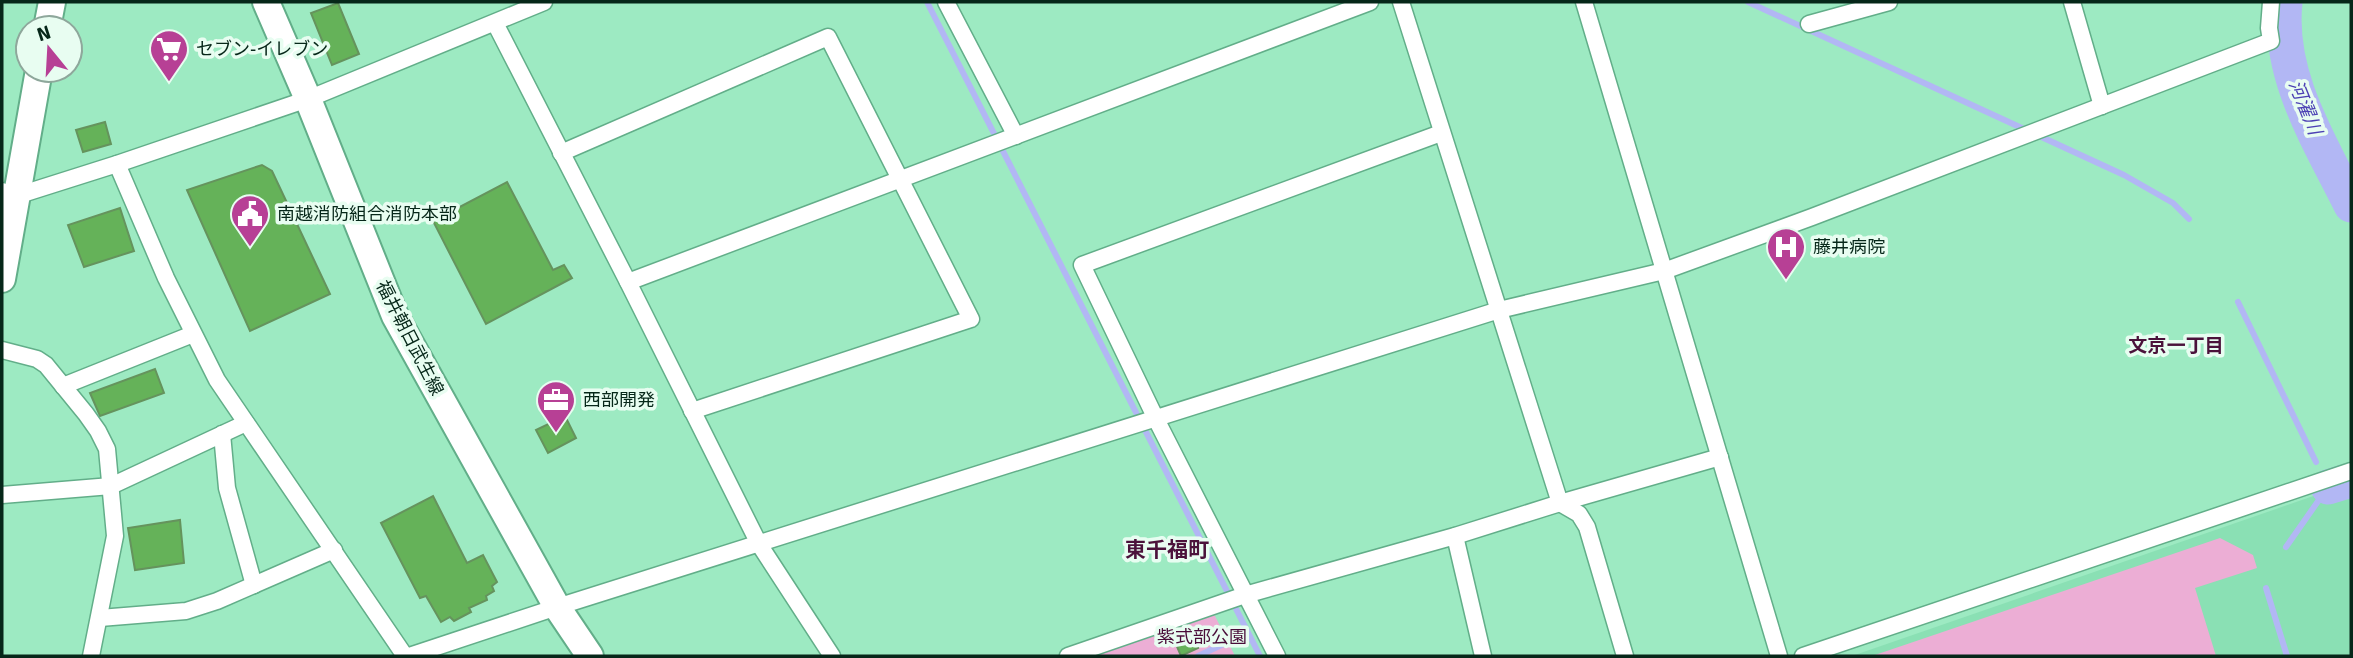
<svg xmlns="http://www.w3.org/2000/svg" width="2353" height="658" font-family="Signika,'Noto Sans JP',sans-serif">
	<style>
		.built { fill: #8ae0b4 }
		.green { fill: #ecaed5 }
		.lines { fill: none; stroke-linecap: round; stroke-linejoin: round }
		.stream { stroke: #b2b7f4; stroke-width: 6 }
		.river { stroke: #b2b7f4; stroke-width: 35 }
		.building { fill: #65b259; stroke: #65935d; stroke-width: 2 }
		.street-casing { stroke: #62ae89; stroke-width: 19 }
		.primary-casing { stroke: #62ae89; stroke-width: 30 }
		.street { stroke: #fff; stroke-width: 16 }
		.primary { stroke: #fff; stroke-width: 26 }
		.labels { text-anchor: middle; stroke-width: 7; stroke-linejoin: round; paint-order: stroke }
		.poi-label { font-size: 18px; fill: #062719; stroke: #e8fdf1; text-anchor: start }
		.street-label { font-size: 18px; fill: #062719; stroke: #e8fdf1 }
		.park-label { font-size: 18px; fill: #490c39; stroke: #e8fdf1 }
		.water-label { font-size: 19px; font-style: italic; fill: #4c41b4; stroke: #e8fdf1 }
		.neighbourhood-label { font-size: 19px; font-weight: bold; fill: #4b123b; stroke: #e8fdf1 }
		.quarter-label { font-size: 21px; font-weight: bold; fill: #4b123b; stroke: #e8fdf1 }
	</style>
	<rect width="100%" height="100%" fill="#9deac2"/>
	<polygon class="built" points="2351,483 2351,656 1852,656"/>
	<g class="green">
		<polygon points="2220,538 2253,555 2257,568 2195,588 2216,656 1872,656"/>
		<polygon points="1214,614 1235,656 1093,656"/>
	</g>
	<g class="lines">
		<g class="stream">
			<polyline points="927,2 1260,656"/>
			<polyline points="1748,2 2124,175 2173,203 2189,219"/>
			<polyline points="2238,302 2316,462"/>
			<polyline points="2286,547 2328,487"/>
			<polyline points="2266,588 2287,656"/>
			<polyline points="1198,656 1228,642"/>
		</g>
		<g class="river">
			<path d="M 2285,2 C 2277,76 2320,142 2351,205"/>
			<polyline points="2328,487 2351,480"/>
		</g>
	</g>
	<g class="building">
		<polygon points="338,3 359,54 332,65 311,13"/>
		<polygon points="105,122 111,144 83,152 76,130"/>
		<polygon points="262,165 272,171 330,294 250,331 187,190"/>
		<polygon points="507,182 553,270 564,265 572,278 486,324 433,221"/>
		<polygon points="120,208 134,251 84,267 68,225"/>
		<polygon points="155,369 164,393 100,416 90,393"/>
		<polygon points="565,416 576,438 548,453 536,430"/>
		<polygon points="433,496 467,563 483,555 497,582 492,586 494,591 486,596 487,600 469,608 471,612 454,621 450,617 441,622 426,596 420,598 381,523"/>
		<polygon points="180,520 184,563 135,570 128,528"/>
		<polygon points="1189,627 1198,648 1181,656 1172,635"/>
	</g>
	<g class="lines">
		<defs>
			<g id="street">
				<polyline points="946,2 1016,136"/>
				<polyline points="1401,2 1560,503 1579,514 1587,527 1625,656"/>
				<polyline points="1584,2 1779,656"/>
				<polyline points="2072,2 2102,106"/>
				<polyline points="495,23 628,282 759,544 832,656"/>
				<polyline points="1809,24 1889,2"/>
				<polyline points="561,153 828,37 971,319 692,411"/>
				<polyline points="117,164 166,278 217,380 405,656"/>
				<polyline points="2,191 16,196 117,164 308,99 544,2"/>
				<polyline points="628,282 1370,2"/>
				<polyline points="2,350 37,359 46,365 86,414 98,431 107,449 115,536 91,656"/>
				<polyline points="63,386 193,334"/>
				<polyline points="222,434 227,488 254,585"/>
				<polyline points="2,495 111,486 246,423"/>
				<polyline points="1455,536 1483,656"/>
				<polyline points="100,618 186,611 217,601 334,550"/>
				<polyline points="409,656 557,607 1499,310 1664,271 1812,217 2271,41 2269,28 2271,2"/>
				<polyline points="1068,656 1245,595 1455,536 1560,503 1720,457"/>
				<polyline points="1277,656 1156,419 1082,265 1441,133"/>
				<polyline points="1803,656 2351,471"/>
			</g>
			<g id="primary">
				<polyline points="266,2 308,99 395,316 557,607 590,656"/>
				<polyline points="47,28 52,2"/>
				<polyline points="2,279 39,70"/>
			</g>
		</defs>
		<use href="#street" class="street-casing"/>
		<use href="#primary" class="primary-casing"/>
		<use href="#street" class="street"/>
		<use href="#primary" class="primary"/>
	</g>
	<defs>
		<symbol id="supermarket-pin" viewBox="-11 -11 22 30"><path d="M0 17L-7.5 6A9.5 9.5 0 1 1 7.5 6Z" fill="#b74095" stroke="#e8fdf1"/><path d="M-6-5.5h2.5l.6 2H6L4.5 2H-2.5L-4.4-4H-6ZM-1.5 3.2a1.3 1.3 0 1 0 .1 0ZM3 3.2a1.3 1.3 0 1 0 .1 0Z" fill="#fff"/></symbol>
		<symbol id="civic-pin" viewBox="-11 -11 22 30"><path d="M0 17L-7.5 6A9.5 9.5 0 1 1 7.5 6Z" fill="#b74095" stroke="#e8fdf1"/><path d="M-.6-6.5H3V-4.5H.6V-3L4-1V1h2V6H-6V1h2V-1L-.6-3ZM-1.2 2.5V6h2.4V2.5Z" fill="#fff"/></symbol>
		<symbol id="hospital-pin" viewBox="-11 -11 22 30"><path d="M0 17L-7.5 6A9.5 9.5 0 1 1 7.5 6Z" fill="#b74095" stroke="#e8fdf1"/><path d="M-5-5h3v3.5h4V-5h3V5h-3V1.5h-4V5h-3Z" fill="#fff"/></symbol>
		<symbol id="office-pin" viewBox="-11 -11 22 30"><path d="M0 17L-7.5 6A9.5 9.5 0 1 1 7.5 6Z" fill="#b74095" stroke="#e8fdf1"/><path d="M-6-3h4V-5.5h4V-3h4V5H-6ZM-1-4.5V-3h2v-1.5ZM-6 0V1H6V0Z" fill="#fff"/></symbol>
	</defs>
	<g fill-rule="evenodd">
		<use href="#supermarket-pin" x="147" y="27" width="44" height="60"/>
		<use href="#civic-pin" x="228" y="192" width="44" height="60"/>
		<use href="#hospital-pin" x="1764" y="225" width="44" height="60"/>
		<use href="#office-pin" x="534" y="378" width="44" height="60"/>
	</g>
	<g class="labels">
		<g class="poi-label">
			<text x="196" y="55">セブン-イレブン</text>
			<text x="277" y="220">南越消防組合消防本部</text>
			<text x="1813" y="253">藤井病院</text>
			<text x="583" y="406">西部開発</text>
		</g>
		<g class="street-label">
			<text transform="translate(410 338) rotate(63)" y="6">福井朝日武生線</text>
		</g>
		<g class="park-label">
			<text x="1202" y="643">紫式部公園</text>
		</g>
		<g class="water-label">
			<text transform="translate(2306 107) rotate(68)" y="7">河濯川</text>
		</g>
		<g class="neighbourhood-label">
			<text x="2176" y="352">文京一丁目</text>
		</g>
		<g class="quarter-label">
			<text x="1167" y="557">東千福町</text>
		</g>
	</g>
	<rect width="2353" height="658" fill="none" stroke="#062719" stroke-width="7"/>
	<g transform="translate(49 49) rotate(342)"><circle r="33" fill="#e8fdf1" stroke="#8ea79b" stroke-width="2"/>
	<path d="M0-5L12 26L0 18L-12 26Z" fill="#b74095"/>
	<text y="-10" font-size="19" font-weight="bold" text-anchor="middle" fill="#062719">N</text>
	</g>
</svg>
